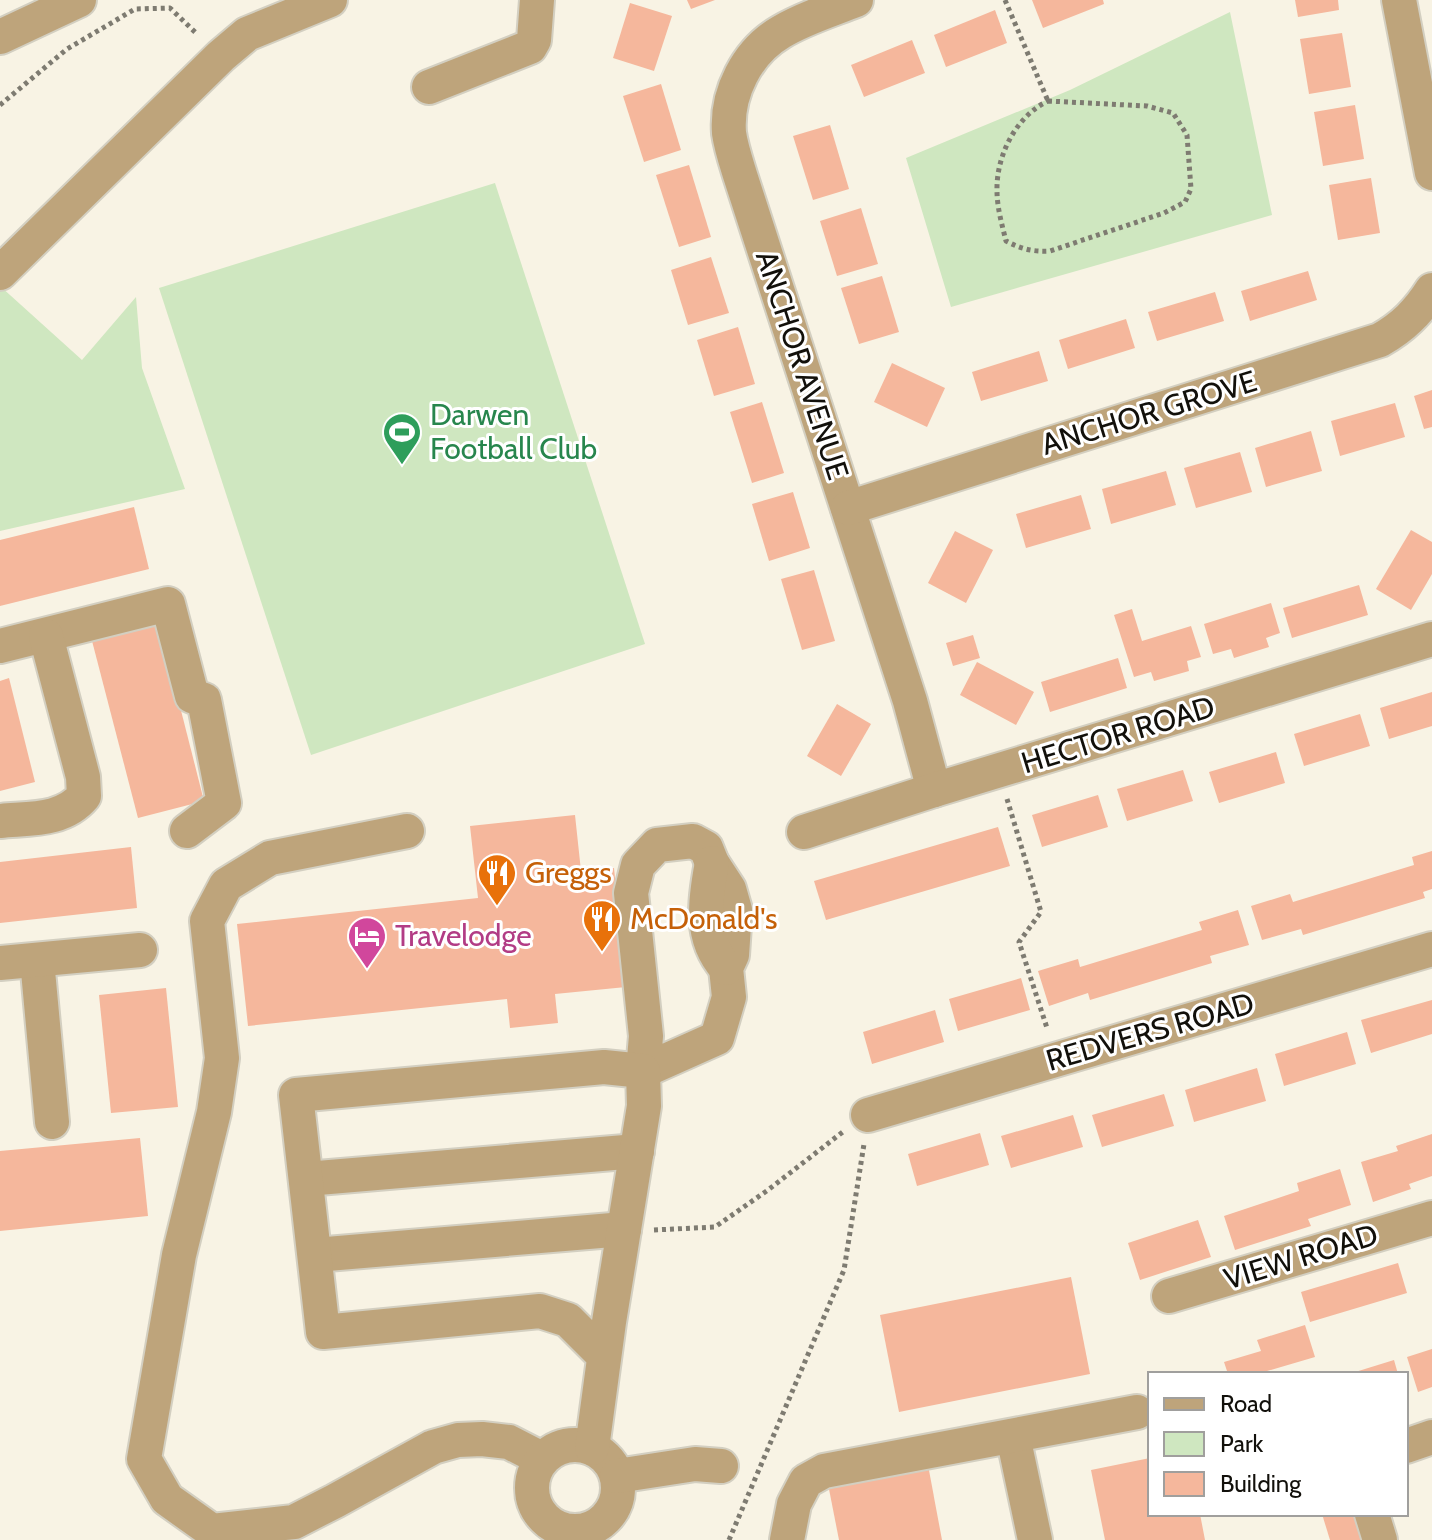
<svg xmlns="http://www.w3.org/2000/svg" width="1432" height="1540" font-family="Cabin,sans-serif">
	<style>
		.green { fill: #cfe7c0 }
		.building { fill: #f5b79c }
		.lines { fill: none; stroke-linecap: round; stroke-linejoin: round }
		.minor-casing { stroke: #d3cfc1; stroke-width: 38 }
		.path { stroke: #7e7b71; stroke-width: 5; stroke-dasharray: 4 4; stroke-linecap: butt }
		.minor { stroke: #bea47b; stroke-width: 34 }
		.labels { text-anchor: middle; stroke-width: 6; stroke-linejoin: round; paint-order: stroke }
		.street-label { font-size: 30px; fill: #12100b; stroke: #fff }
		.leisure-label { font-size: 30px; fill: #27864d; stroke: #fff; text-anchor: start }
		.food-label { font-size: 30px; fill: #c56008; stroke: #fff; text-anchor: start }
		.hotel-label { font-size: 30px; fill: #b23c85; stroke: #fff; text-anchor: start }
	</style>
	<rect width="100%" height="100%" fill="#f8f3e4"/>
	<g class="green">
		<polygon points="1230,12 1272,215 951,307 906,158 1070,90"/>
		<polygon points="495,183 645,644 311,755 159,288"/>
		<polygon points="0,286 82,360 136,297 142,368 185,489 0,531"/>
	</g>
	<g class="building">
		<polygon points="687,0 715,0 691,9"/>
		<polygon points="1032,0 1103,0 1104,4 1043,28"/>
		<polygon points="1295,0 1338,0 1339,10 1298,17"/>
		<polygon points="630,3 672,16 654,71 613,58"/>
		<polygon points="995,10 1007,43 946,67 934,35"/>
		<polygon points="1342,33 1351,87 1309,94 1300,39"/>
		<polygon points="912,40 925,73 864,97 851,65"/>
		<polygon points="661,84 681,150 644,162 623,96"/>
		<polygon points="1355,105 1364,159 1323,166 1314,112"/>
		<polygon points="830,125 849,189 813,200 793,136"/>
		<polygon points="689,165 711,237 679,247 656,175"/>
		<polygon points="1371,178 1380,233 1338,240 1329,185"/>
		<polygon points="861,208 878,264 837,276 820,221"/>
		<polygon points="711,257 729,313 688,325 671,270"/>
		<polygon points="1308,271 1317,300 1250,321 1241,291"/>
		<polygon points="882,276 899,332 859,344 841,288"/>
		<polygon points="1215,292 1224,321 1157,341 1148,312"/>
		<polygon points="1126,319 1135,348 1068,369 1059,340"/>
		<polygon points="738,327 755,384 714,396 697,340"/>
		<polygon points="1039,351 1048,381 981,401 972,372"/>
		<polygon points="892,363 945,388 927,427 874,402"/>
		<polygon points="1432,390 1432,427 1424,429 1414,396"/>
		<polygon points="762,402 784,473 752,483 730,412"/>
		<polygon points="1395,403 1405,437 1340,456 1331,421"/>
		<polygon points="1311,431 1322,471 1266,487 1255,448"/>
		<polygon points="1240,452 1252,492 1196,508 1184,468"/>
		<polygon points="1166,471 1176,505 1111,524 1102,489"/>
		<polygon points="793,492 810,548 769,561 752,504"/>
		<polygon points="1081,495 1091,529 1026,548 1016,514"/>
		<polygon points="134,507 149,569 0,606 0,540"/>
		<polygon points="1411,530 1432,542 1432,574 1411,610 1376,589"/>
		<polygon points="955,531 993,550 966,603 928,583"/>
		<polygon points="814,570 835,641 802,650 781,579"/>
		<polygon points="1359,585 1368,615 1292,638 1283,608"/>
		<polygon points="1271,603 1280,633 1266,638 1269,647 1234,658 1231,649 1213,654 1204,624"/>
		<polygon points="1132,609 1142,641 1191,626 1201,657 1187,661 1189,671 1154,681 1151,672 1134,677 1114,615"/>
		<polygon points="158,620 204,801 138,818 91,637"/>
		<polygon points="973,635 980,658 953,666 946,643"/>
		<polygon points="1118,658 1127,688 1050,712 1041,682"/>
		<polygon points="977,662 1034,692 1016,725 960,695"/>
		<polygon points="9,678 35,782 0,791 0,681"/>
		<polygon points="1432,692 1432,726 1389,739 1380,708"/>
		<polygon points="837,704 871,724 841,776 807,756"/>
		<polygon points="1360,714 1370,746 1304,766 1294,734"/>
		<polygon points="1276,752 1285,783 1219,803 1209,772"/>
		<polygon points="1183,770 1193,801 1127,821 1117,789"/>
		<polygon points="1098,795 1108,827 1042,847 1032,815"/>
		<polygon points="575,815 581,871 614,868 626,987 555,994 558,1023 510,1028 507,999 248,1026 237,924 478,898 470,826"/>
		<polygon points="998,827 1010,866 826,920 814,881"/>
		<polygon points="131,847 137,908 0,923 0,862"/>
		<polygon points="1432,851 1432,889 1423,892 1425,898 1303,935 1301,929 1262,940 1251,906 1290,894 1293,902 1414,865 1412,857"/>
		<polygon points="1238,910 1249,945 1210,956 1212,963 1090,1000 1088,993 1049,1006 1038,971 1078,959 1080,967 1202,930 1199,922"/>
		<polygon points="1021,978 1030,1010 958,1031 949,999"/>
		<polygon points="166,988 178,1107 111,1113 99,995"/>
		<polygon points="1432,1000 1432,1034 1371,1053 1361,1020"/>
		<polygon points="935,1010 944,1042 872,1064 863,1032"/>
		<polygon points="1347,1032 1356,1064 1284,1086 1275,1054"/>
		<polygon points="1257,1068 1266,1101 1194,1122 1185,1090"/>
		<polygon points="1164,1094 1174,1126 1102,1147 1092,1115"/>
		<polygon points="1073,1115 1083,1147 1011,1168 1001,1136"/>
		<polygon points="980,1133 989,1165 917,1186 908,1154"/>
		<polygon points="1432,1134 1432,1176 1409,1184 1411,1189 1373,1202 1361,1162 1398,1151 1396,1146"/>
		<polygon points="140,1138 148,1216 0,1231 0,1151"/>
		<polygon points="1340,1169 1351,1205 1308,1219 1311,1226 1235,1250 1224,1216 1299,1191 1297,1183"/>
		<polygon points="1198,1220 1211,1257 1140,1280 1128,1243"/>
		<polygon points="1398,1263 1407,1293 1310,1322 1301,1292"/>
		<polygon points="1071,1277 1090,1374 899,1412 880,1315"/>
		<polygon points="1305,1325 1315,1357 1267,1371 1268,1374 1228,1374 1224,1362 1261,1351 1257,1340"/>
		<polygon points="1432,1349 1432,1387 1418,1392 1407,1357"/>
		<polygon points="1394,1360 1398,1374 1352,1374 1352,1373"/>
		<polygon points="1150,1458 1150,1514 1200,1514 1205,1540 1105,1540 1091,1470"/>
		<polygon points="928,1465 942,1540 839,1540 828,1484"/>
		<polygon points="1322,1514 1359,1514 1367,1540 1330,1540"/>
	</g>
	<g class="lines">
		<defs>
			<g id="minor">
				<path d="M 856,0 C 831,10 804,18 781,32 C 747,52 726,93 729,133 C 731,147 736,162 740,175 L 910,701 L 934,790"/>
				<polyline points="1399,0 1432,173"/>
				<polyline points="0,37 79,0"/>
				<polyline points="429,87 530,47 534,40 537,0"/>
				<polyline points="0,273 221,56 247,34 330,0"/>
				<path d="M 848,508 L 1380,340 C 1403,327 1418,312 1432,290"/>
				<polyline points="0,646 168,604 192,696 204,700 224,803 187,831"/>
				<path d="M 0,821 C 31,818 63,821 84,796 L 83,777 L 46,636"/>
				<polyline points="407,831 270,858 226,885 207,921 222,1058 214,1112 179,1255 144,1459 167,1499 212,1531 294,1522 335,1501 433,1447 458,1440 482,1439 509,1442 542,1459"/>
				<polyline points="804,832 934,790 1432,639"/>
				<polygon points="693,841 706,848 712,863 729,889 735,910 732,955 726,968 729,997 717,1038 643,1071 646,1036 631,893 638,865 657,845"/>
				<path d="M 712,863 C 705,899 699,938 726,968"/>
				<polyline points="37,960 52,1122"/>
				<polyline points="0,963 140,950"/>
				<polyline points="868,1115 1432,949"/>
				<polyline points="306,1179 637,1151"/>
				<polyline points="315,1255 624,1229"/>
				<polyline points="1169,1296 1432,1218"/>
				<polyline points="1013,1436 1035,1540"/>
				<circle cx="575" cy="1488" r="43"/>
				<polyline points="1406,1446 1432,1437"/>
				<polyline points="592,1448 609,1322 644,1106 643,1071 604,1067 296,1095 323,1332 540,1311 568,1320 604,1356"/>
				<polyline points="617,1476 695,1464 721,1466"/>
				<polyline points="1372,1514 1380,1540"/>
				<polyline points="787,1540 794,1504 806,1481 824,1471 1137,1412"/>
			</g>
		</defs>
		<use href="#minor" class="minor-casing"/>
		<g class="path">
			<polyline points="1005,0 1048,101"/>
			<path d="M 1048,101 L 1147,106 L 1173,113 L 1187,135 L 1191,189 L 1185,202 L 1164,213 L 1050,251 C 1033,252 1021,249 1006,241 C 1002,225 997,207 997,191 C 996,156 1016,116 1048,101 Z"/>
			<polyline points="0,105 67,49 135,9 170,8 197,34"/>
			<polyline points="1007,799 1041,912 1019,942 1047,1028"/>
			<polyline points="654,1230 715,1227 768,1190 844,1131"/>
			<polyline points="729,1540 844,1270 864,1144"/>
		</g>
		<use href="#minor" class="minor"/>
	</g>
	<defs>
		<symbol id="stadium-pin" viewBox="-11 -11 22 30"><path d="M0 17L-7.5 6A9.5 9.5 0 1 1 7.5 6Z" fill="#2e9e5b" stroke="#fff"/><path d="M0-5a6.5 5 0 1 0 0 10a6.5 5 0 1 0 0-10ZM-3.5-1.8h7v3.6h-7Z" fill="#fff"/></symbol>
		<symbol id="restaurant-pin" viewBox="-11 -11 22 30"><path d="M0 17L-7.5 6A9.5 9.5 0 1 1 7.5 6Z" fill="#e8710a" stroke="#fff"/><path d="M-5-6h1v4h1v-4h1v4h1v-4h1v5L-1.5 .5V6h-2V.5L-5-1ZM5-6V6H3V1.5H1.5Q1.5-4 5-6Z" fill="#fff"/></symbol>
		<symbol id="hotel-pin" viewBox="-11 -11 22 30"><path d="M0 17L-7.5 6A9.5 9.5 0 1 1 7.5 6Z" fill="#d1479c" stroke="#fff"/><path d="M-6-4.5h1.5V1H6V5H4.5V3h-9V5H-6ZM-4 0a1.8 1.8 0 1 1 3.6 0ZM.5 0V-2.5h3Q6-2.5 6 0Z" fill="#fff"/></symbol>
	</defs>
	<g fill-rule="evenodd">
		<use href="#stadium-pin" x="380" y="410" width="44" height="60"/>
		<use href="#restaurant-pin" x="475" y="851" width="44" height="60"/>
		<use href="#restaurant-pin" x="580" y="897" width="44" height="60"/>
		<use href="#hotel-pin" x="345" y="914" width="44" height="60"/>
	</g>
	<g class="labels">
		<g class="street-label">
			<text transform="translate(802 365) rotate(72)" y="10">ANCHOR AVENUE</text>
			<text transform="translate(1149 413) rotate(-17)" y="10">ANCHOR GROVE</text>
			<text transform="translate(1118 735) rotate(-17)" y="10">HECTOR ROAD</text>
			<text transform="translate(1150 1032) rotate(-16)" y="10">REDVERS ROAD</text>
			<text transform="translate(1301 1257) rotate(-17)" y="10">VIEW ROAD</text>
		</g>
		<g class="leisure-label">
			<text x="430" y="425">Darwen<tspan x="430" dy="34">Football Club</tspan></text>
		</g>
		<g class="food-label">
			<text x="525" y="883">Greggs</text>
			<text x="630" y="929">McDonald's</text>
		</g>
		<g class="hotel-label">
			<text x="395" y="946">Travelodge</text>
		</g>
	</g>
	<rect x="1148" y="1372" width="260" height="144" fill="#ffffff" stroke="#a09f9d" stroke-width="2"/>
	<rect x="1164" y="1398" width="40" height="12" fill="#bea47b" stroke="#a09f9d" stroke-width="2"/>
	<text x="1220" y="1412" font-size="24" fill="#12100b">Road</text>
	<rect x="1164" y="1432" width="40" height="24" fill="#cfe7c0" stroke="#a09f9d" stroke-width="2"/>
	<text x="1220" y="1452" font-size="24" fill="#12100b">Park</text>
	<rect x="1164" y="1472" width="40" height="24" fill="#f5b79c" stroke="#a09f9d" stroke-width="2"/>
	<text x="1220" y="1492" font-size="24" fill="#12100b">Building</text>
</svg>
